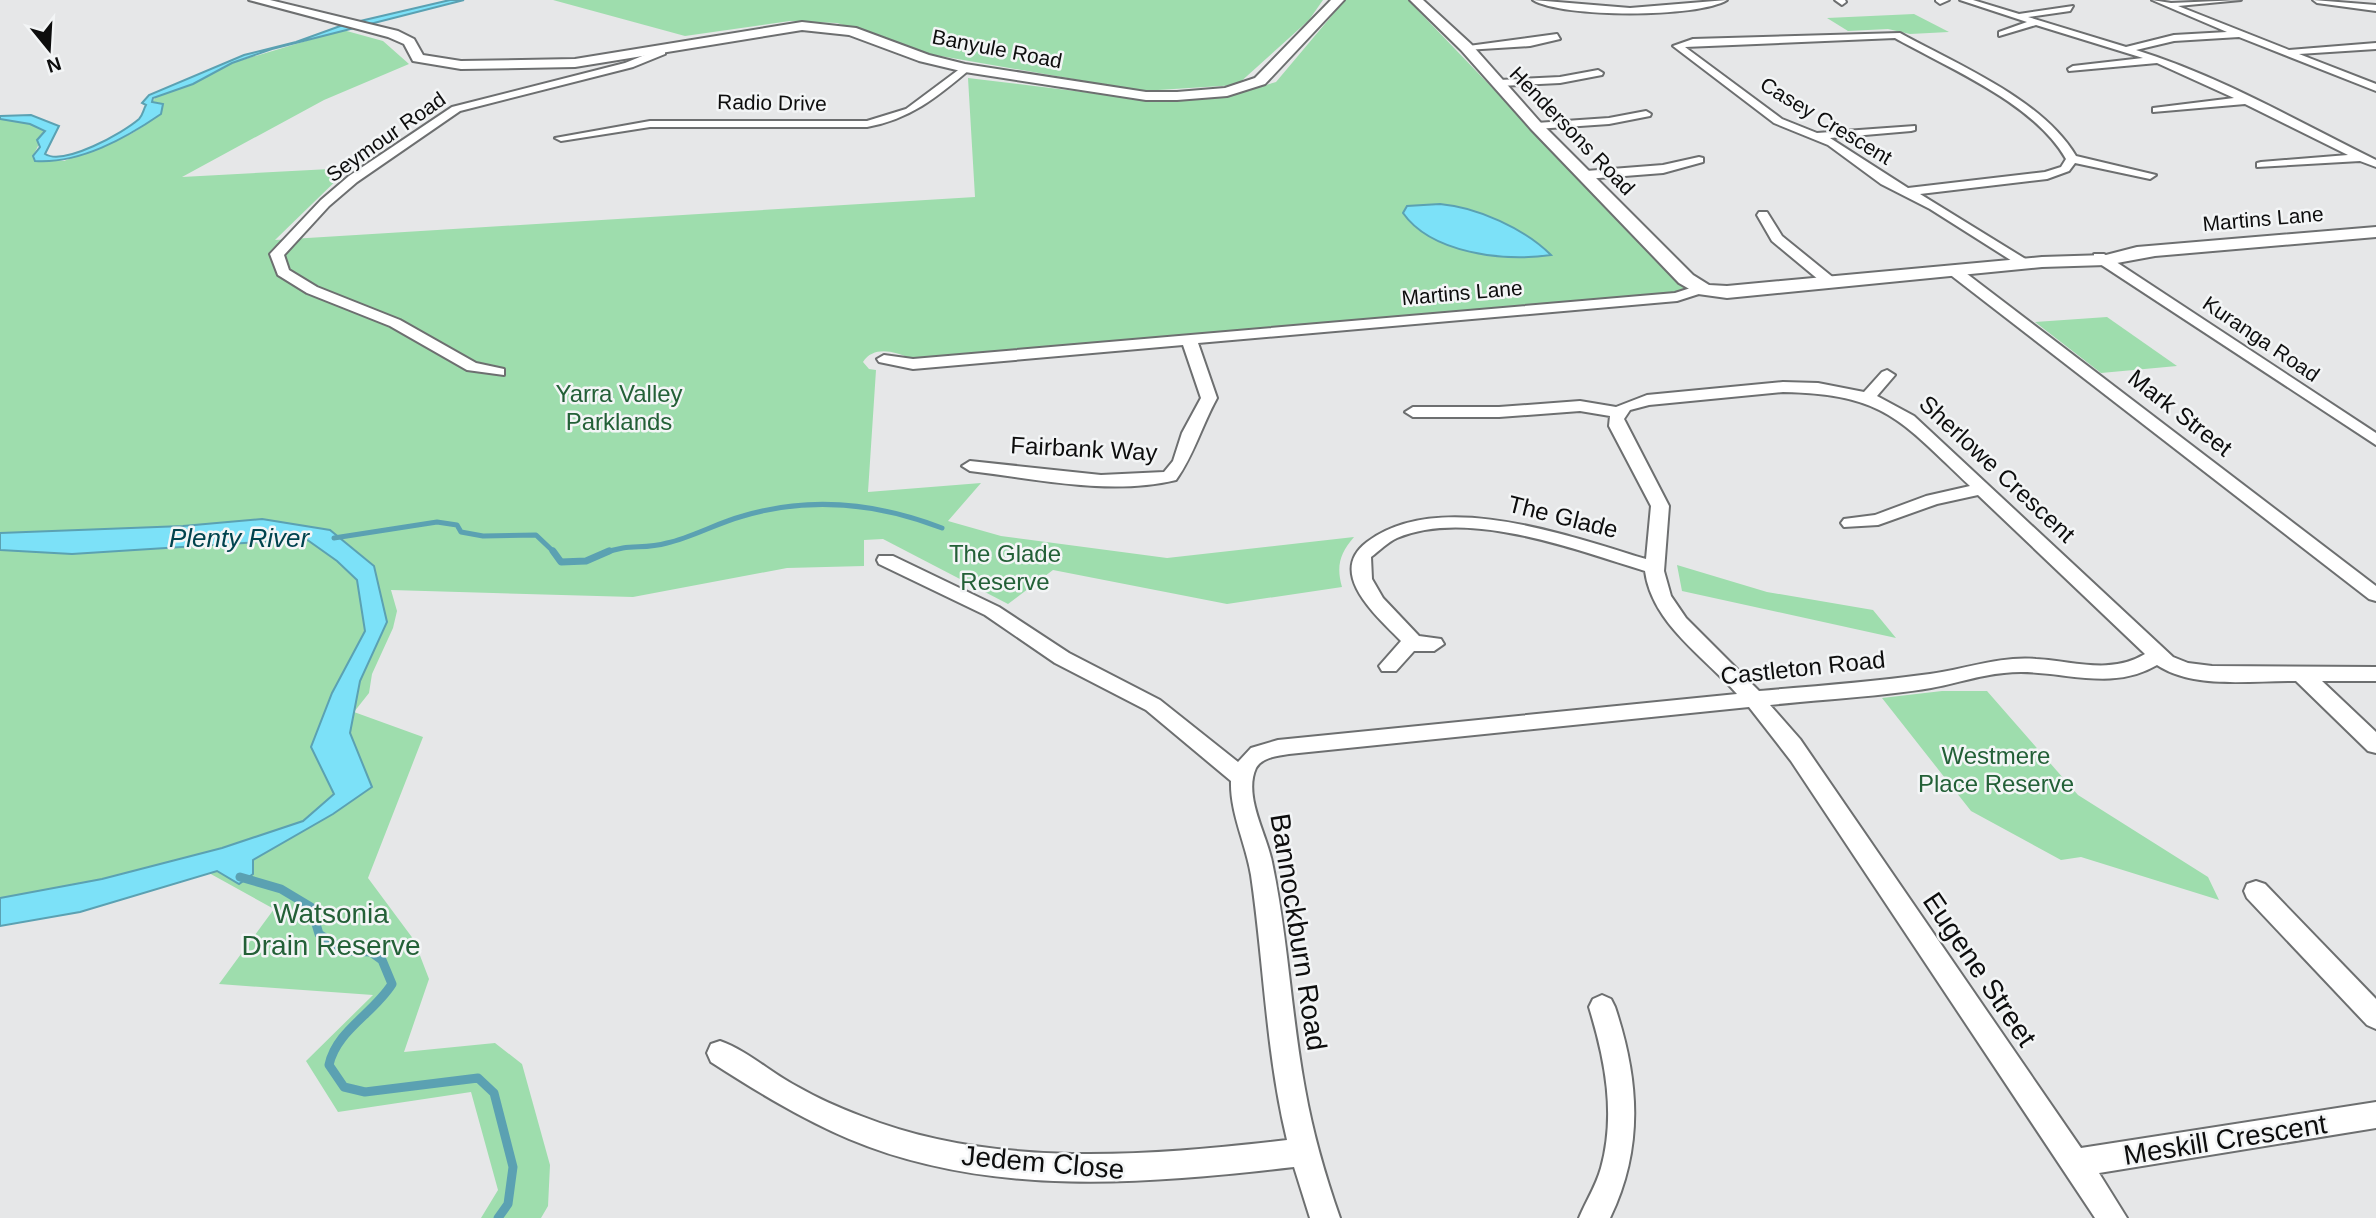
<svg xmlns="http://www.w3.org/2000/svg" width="2376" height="1218" font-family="Arial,sans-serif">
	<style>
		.green { fill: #9eddad }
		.water { fill: #7ce1f8; stroke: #5ba1b2; stroke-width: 2 }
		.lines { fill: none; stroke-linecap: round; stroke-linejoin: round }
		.stream-far2 { stroke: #5ba1b2; stroke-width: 5 }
		.stream-far1 { stroke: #5ba1b2; stroke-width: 7 }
		.stream { stroke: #5ba1b2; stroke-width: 9 }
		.street-casing { stroke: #6d6f70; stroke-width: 4 }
		.secondary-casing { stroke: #6d6f70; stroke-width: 4 }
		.street { fill: #fff; fill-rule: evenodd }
		.secondary { fill: #fff; fill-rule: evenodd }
		.labels { text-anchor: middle; stroke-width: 5; stroke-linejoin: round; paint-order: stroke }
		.far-street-label { font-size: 21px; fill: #0d0d0d; stroke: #f3f5f6 }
		.park-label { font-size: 24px; fill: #236037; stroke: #f3f5f6 }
		.street-label { font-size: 24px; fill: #0d0d0d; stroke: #f3f5f6 }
		.water-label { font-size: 26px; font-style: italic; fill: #00434e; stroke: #f3f5f6 }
		.near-park-label { font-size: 28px; fill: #236037; stroke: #f3f5f6 }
		.near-street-label { font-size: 28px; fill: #0d0d0d; stroke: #f3f5f6 }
	</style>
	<rect width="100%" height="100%" fill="#e6e7e8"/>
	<g class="green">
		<polygon points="553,0 1323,0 1309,20 1237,85 1142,91 929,54 837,23 790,21 685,36"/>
		<path d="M 1345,0 L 1408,0 L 1687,291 L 1675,294 L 909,358 C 894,351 873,346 863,362 L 869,369 L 876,370 L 868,492 L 981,483 L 948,521 L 1001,536 L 1167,558 L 1354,537 C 1340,553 1336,566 1342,587 L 1227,604 L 1053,570 L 1008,604 L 883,539 L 864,540 L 864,566 L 787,568 L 633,597 L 391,590 L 397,611 L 393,628 L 372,674 L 369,693 L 354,712 L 423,737 L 368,878 L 414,940 L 429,979 L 404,1052 L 495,1043 L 522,1064 L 550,1165 L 548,1206 L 541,1218 L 481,1218 L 498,1190 L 471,1092 L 338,1112 L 306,1061 L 373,995 L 219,984 L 274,909 L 209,873 L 80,912 L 0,926 L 0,119 L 30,124 L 45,132 L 33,156 L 64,161 L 131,134 L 161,114 L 158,102 L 152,102 L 157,96 L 193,84 L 232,63 L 343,30 L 383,41 L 409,64 L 324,100 L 182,177 L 349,168 L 275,240 L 975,197 L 968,78 L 1140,99 L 1229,96 L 1276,82 Z"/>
		<polygon points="1914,14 1949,32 1910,34 1888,29 1848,31 1827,18"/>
		<polygon points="2107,317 2177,366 2101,373 2035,322"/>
		<polygon points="1677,565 1767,592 1873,610 1896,638 1682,591"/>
		<polygon points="1942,691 1987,691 2078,795 2208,877 2219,900 2081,857 2061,860 1971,811 1882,698"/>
	</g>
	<g class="water">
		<path d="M 450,0 L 464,0 L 272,49 L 232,63 L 193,84 L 153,98 L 152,102 L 163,104 L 161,114 C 126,138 80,164 35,161 L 33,156 L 40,147 L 37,140 L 45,131 L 30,124 L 0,119 L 0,116 L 31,115 L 59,126 L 45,154 C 64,166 123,133 139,119 C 143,115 143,110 146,105 L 142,103 L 149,95 L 244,55 L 296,42 L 343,25 Z"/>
		<path d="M 1440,204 C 1477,207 1525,229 1551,255 C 1503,262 1431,253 1403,213 L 1407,206 Z"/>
		<polygon points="262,519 330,530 374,566 387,622 360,681 350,733 372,787 333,814 253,860 253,874 239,884 217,871 80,912 0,926 0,898 102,879 222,848 303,821 334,794 311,747 332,693 365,631 357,580 337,561 306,539 72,554 0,550 0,533 183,526"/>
	</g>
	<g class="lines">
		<g class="stream-far2">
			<polyline points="334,538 437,522 457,525 461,532 483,536 536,535 555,553"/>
			<path d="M 605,553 C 629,543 642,550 667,543 C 693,537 717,523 743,516 C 810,496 877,503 942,528"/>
		</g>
		<polyline class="stream-far1" points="553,551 561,562 586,561 609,551"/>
		<path class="stream" d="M 240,877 L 281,889 L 311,907 L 319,934 L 346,951 L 371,952 L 382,960 L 392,984 C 373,1014 336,1031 329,1065 L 344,1087 L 365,1092 L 478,1078 L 494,1093 L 513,1167 L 508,1204 L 498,1218"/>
		<defs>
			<g id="street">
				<path d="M 1533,0 L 1630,8 L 1727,0 C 1698,18 1562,18 1533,0 Z"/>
				<polygon points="1835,0 1845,0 1846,2 1842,5"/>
				<polygon points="1949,0 1940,4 1936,1 1936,0"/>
				<path d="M 1960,0 L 1973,0 L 2019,14 L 2073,6 L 2070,11 L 2028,17 L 2126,47 L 2174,35 L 2227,32 L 2152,0 L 2171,3 L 2241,0 L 2178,6 L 2289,50 L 2376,43 L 2376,49 L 2299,54 L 2376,84 L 2376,91 L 2239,37 L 2174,41 L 2136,50 C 2220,76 2297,121 2376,160 L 2376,167 L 2360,161 L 2257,167 L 2257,163 L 2261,162 L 2348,155 L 2245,104 L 2153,112 L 2153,108 L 2234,98 L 2157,63 L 2069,71 L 2068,69 L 2073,66 L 2143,58 L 2036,25 L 1999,36 L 1999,32 L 2027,22 Z"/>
				<polygon points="2313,0 2376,5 2376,11 2317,3"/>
				<path d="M 1900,33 C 1958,65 2042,99 2076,156 L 2156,175 L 2150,179 L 2075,163 L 2069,171 L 2047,179 L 1920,194 L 2032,263 L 2020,266 L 1930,209 L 1881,184 L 1828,145 L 1774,123 L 1673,46 L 1693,39 ZM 1895,38 C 1950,69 2034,103 2066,159 L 2061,167 L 2045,172 L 1908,188 L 1830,138 L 1911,131 L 1915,130 L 1915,126 L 1817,133 L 1782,119 L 1685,47 Z"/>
				<polygon points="1557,34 1560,39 1530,46 1466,50 1461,47"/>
				<polygon points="659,46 665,46 665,54 633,67 460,111 357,182 329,206 284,255 289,270 317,287 400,320 476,363 504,369 504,375 467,370 390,326 307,293 278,275 270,254 321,200 349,176 452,107 625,63 657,50"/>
				<path d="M 965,65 L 969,66 L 969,70 C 936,98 910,119 867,127 L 650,127 L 561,141 L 555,138 L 650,121 L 867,121 L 906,109 Z"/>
				<polygon points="1598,70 1603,73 1602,75 1560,83 1499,86 1494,83 1499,80 1560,77"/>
				<polygon points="1646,111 1651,114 1650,116 1609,124 1536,129 1531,126 1536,123 1609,118"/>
				<polygon points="1699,157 1703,158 1703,162 1663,173 1586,179 1580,175 1586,171 1663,165"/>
				<polygon points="1759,212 1767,212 1782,236 1835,279 1835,285 1825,285 1772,241 1757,215"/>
				<polygon points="2094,254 2104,254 2376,433 2376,445 2094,260"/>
				<polygon points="1948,267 1958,267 2376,586 2376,601 2369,599 1948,273"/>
				<path d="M 1700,285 L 1705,286 L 1705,292 L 1677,301 L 1198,343 L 1217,398 C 1202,425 1194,455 1176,480 C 1110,496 1037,479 970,471 L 962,466 L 970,461 L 1101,475 L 1164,472 L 1173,461 L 1182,433 L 1201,398 L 1183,345 L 913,369 L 879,362 L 877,359 L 884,355 L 913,359 L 1675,293 Z"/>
				<path d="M 1887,370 L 1895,375 L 1877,396 L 1914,416 L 2173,657 L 2188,663 L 2212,666 L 2376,667 L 2376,681 L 2322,681 L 2376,732 L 2376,753 L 2368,751 L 2296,681 C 2253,680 2195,690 2157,665 C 2108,694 2057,667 2004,673 C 1979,675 1955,684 1931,688 C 1878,697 1823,699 1770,705 L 1800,739 L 2081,1148 L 2376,1102 L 2376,1128 L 2099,1173 L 2127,1218 L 2095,1218 L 1791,761 L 1749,707 L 1289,754 C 1278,756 1262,757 1256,768 C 1243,796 1267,835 1272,862 C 1288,937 1291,1014 1305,1089 C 1313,1134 1325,1175 1340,1218 L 1310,1218 L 1294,1167 C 1147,1184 989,1198 849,1139 C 800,1118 756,1091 711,1062 L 707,1053 L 711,1044 L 720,1041 C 748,1051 771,1073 798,1087 C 817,1098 840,1108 861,1116 C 995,1169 1147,1156 1287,1140 C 1266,1054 1264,963 1251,875 C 1246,844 1230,813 1231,781 L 1146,710 L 1055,663 L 985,615 L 879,564 L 877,560 L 879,556 L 893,556 L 999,607 L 1069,653 L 1160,700 L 1238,762 L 1251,748 L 1278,740 L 1737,694 C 1705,657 1652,624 1645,571 C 1576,550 1468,508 1397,538 C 1388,542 1379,551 1371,557 L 1372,579 L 1383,598 L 1419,636 L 1441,639 L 1444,644 L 1434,651 L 1414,651 L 1396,671 L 1382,671 L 1379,666 L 1401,641 C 1377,616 1326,573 1367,542 C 1439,488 1569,536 1646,559 L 1651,506 L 1609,426 L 1610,416 L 1580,411 L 1499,417 L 1413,417 L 1405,412 L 1413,407 L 1499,407 L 1580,401 L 1616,407 L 1647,395 L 1783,382 L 1818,383 L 1864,392 L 1882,372 ZM 1783,392 C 1885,394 1900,420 1970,486 L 1926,496 L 1875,515 L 1844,519 L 1841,523 L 1844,527 L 1878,525 L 1937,504 L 1978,495 L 2145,654 C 2110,675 2074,661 2036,659 C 1999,656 1966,669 1930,674 C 1873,682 1816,686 1759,691 L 1686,618 L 1671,596 L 1664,571 L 1669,506 L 1624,419 L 1630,410 L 1649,405 Z"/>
				<polygon points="2256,881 2265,884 2376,999 2376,1029 2367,1025 2247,898 2244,891 2247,884"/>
				<path d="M 1602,995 L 1611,999 L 1615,1007 C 1639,1079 1644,1148 1610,1218 L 1579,1218 C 1586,1201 1596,1186 1601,1168 C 1616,1114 1605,1059 1589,1007 L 1593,999 Z"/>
			</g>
			<g id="secondary">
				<polygon points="249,0 270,0 398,31 414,39 423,55 461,61 575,59 802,22 856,28 929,55 965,64 1146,92 1177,92 1225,88 1255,78 1331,0 1344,0 1265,84 1227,96 1177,100 1146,100 965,72 919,61 849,35 802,30 575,67 461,69 413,61 404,44 388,37"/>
				<polygon points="1410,0 1423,0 1471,44 1541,123 1693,275 1709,285 1727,286 2042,257 2106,255 2137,247 2376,227 2376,237 2155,256 2106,265 2042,267 1727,298 1698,294 1679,283 1531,129 1461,50"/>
			</g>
		</defs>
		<use href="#street" class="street-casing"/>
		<use href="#secondary" class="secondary-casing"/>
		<use href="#street" class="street"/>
		<use href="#secondary" class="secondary"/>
	</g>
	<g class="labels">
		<g class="far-street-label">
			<text transform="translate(997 49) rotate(11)" y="7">Banyule Road</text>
			<text transform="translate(772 103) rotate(1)" y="7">Radio Drive</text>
			<text transform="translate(1826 121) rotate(31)" y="7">Casey Crescent</text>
			<text transform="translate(1572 131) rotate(46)" y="7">Hendersons Road</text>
			<text transform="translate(386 137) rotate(-35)" y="7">Seymour Road</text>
			<text transform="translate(2263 219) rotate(-5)" y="7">Martins Lane</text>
			<text transform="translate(1462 293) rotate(-5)" y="7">Martins Lane</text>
			<text transform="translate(2261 339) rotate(34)" y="7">Kuranga Road</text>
		</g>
		<g class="park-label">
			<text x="619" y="402">Yarra Valley<tspan x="619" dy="28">Parklands</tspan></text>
			<text x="1005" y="562">The Glade<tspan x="1005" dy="28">Reserve</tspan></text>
			<text x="1996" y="764">Westmere<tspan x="1996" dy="28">Place Reserve</tspan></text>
		</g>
		<g class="street-label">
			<text transform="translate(2180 413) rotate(38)" y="8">Mark Street</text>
			<text transform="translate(1084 449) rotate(3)" y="8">Fairbank Way</text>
			<text transform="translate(1997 469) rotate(43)" y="8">Sherlowe Crescent</text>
			<text transform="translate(1563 517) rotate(14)" y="8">The Glade</text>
			<text transform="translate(1803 668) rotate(-6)" y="8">Castleton Road</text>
		</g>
		<g class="water-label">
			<text x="239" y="547">Plenty River</text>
		</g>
		<g class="near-park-label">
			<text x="331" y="923">Watsonia<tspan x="331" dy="32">Drain Reserve</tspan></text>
		</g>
		<g class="near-street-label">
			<text transform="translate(1299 932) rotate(81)" y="10">Bannockburn Road</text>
			<text transform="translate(1980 969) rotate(56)" y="10">Eugene Street</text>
			<text transform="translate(2225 1139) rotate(-9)" y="10">Meskill Crescent</text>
			<text transform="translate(1043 1162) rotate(5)" y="10">Jedem Close</text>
		</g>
	</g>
	<g transform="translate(49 49) rotate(162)" stroke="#f3f5f6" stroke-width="5" paint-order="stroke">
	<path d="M0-5L12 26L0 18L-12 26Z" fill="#0d0d0d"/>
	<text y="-10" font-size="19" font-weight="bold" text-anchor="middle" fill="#0d0d0d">N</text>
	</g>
</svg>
